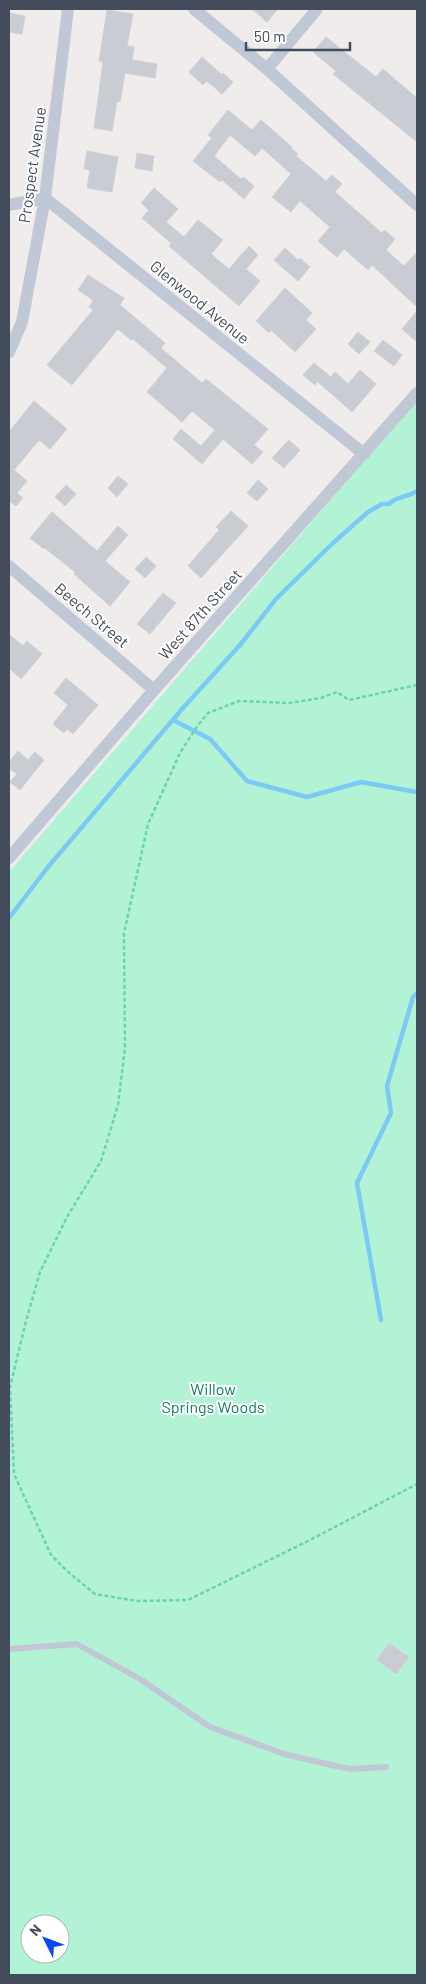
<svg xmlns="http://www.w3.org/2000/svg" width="426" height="1984" font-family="Barlow,sans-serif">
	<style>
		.green { fill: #b3f3d5; fill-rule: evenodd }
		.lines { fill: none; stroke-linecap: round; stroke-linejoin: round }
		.stream { stroke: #7bcaf5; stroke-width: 4.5 }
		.building { fill: #caccd4; stroke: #cfd0d8 }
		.path { stroke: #68d4af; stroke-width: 2.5; stroke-dasharray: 4 2.5; stroke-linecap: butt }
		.lane { stroke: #c0c8d5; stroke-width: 6 }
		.street { stroke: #c0c8d5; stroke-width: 12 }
		.labels { text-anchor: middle; stroke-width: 4; stroke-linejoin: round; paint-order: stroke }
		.street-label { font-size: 16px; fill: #424c5b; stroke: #fff }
		.park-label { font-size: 16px; fill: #0c8359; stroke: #fff }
	</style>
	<rect width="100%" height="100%" fill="#efeceb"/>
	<path class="green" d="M 417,400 L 417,1975 L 9,1975 L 9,872 ZM 30,1924 L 60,1924 L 60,1954 L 30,1954 Z"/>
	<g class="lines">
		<g class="stream">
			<polyline points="173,720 210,739 247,781 307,797 361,782 417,792"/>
			<path d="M 9,918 L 48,867 L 182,709 L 240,645 L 276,599 L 333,543 L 368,512 L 382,504 L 389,504 C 394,497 409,497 417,491"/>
			<polyline points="381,1320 357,1183 391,1113 387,1086 413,997 417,993"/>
		</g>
	</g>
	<g class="building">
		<polygon points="252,9 278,9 267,22"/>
		<polygon points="107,10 133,14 127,46 134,47 132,60 157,64 155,78 125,73 120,102 117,101 112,131 94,128 103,62 99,61"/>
		<polygon points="10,13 25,16 22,34 9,32"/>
		<polygon points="326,37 376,77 383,69 417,98 417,142 333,74 336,71 313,52"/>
		<polygon points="202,57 222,75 223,73 233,82 222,94 207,81 203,85 189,72"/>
		<polygon points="228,110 252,130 261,120 292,147 291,148 298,154 296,156 326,181 332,175 342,184 335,192 382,233 384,230 395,239 386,250 404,266 417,252 417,307 372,265 368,270 344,249 337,257 318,241 330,227 300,201 291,212 272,197 291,174 262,148 255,156 230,135 214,156 241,179 243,177 254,186 244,199 222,180 220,182 193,161 212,138 208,135"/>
		<polygon points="87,151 118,157 112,192 87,188 90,170 84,169"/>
		<polygon points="137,153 154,156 152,171 135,168"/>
		<polygon points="154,188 178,209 166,222 184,237 198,220 223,240 211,254 229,269 249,246 258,255 246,269 260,281 239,306 169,246 171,243 142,218 149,210 141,203"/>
		<polygon points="285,248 298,260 300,258 310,267 298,281 274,260"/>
		<polygon points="88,275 124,298 120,305 165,343 161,348 202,383 206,379 268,429 254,445 263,452 252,464 223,439 202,464 173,439 181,429 201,446 215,430 192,411 182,422 147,392 167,368 133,339 131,340 118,329 72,385 47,365 93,310 89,307 93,300 78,290"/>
		<polygon points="285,288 312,313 306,320 316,329 295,352 271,330 269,333 256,321"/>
		<polygon points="417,311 417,342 402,329"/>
		<polygon points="358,332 370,342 359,354 348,344"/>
		<polygon points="383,340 402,355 394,366 374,351"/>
		<polygon points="314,363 331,377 335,372 348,384 360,370 376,384 352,412 318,382 315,385 303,375"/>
		<polygon points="34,401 67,429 50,449 39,440 14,470 27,481 17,493 23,498 16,506 10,502 9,503 9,432"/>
		<polygon points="289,440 300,450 284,468 272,458"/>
		<polygon points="118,476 128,484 117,497 108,488"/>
		<polygon points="258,480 268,489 257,501 247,493"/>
		<polygon points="66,485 76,494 65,506 55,497"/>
		<polygon points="231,511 248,526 201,578 188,566 219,530 216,527"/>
		<polygon points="52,512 97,551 118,526 128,535 105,561 130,582 110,606 74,574 75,572 45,548 44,549 30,538"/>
		<polygon points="146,557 156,566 145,578 135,569"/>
		<polygon points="163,593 176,603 150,634 137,624"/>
		<polygon points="9,634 23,646 27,641 42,654 21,679 9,668"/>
		<polygon points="66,678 98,705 73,734 67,729 64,733 53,724 68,705 54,693"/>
		<polygon points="18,751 28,760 35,752 44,760 20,790 10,782 17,774 9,768 9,762"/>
		<polygon points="389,1643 409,1657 396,1674 377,1660"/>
	</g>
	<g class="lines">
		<polyline class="path" points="417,685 349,700 337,692 321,698 289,703 239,701 208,713 198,725 180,753 148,824 124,933 125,1048 118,1105 101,1161 67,1217 40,1272 26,1321 10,1387 14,1474 51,1555 67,1571 95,1594 137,1601 188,1600 308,1541 417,1484"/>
		<polyline class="lane" points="9,1649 77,1644 140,1679 210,1727 284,1754 349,1769 386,1767"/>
		<g class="street">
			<polyline points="194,9 267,69 417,205"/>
			<polyline points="267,69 317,9"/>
			<polyline points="9,205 45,198 364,454"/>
			<polyline points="9,352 22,322 45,198 68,9"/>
			<polyline points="9,566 154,690"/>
			<polyline points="9,858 154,690 417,393"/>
		</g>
	</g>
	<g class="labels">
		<g class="street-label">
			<text transform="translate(32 165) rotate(-82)" y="6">Prospect Avenue</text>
			<text transform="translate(200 302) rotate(39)" y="6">Glenwood Avenue</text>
			<text transform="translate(200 614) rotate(-48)" y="6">West 87th Street</text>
			<text transform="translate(92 615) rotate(40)" y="6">Beech Street</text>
		</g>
		<g class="park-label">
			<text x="213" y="1395">Willow<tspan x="213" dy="18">Springs Woods</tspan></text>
		</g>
	</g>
	<rect width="426" height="1984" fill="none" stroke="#424c5b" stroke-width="20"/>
	<g transform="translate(45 1939) rotate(312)"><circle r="24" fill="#ffffff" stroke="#b3b7bd"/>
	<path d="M0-4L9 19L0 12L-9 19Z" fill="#0549ef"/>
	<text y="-8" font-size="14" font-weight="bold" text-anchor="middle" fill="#424c5b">N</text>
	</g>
	<path d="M246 42v8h104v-8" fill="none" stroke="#424c5b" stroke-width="2.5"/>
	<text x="254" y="42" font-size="15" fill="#424c5b" stroke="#ffffff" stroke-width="4" paint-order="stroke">50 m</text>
</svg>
